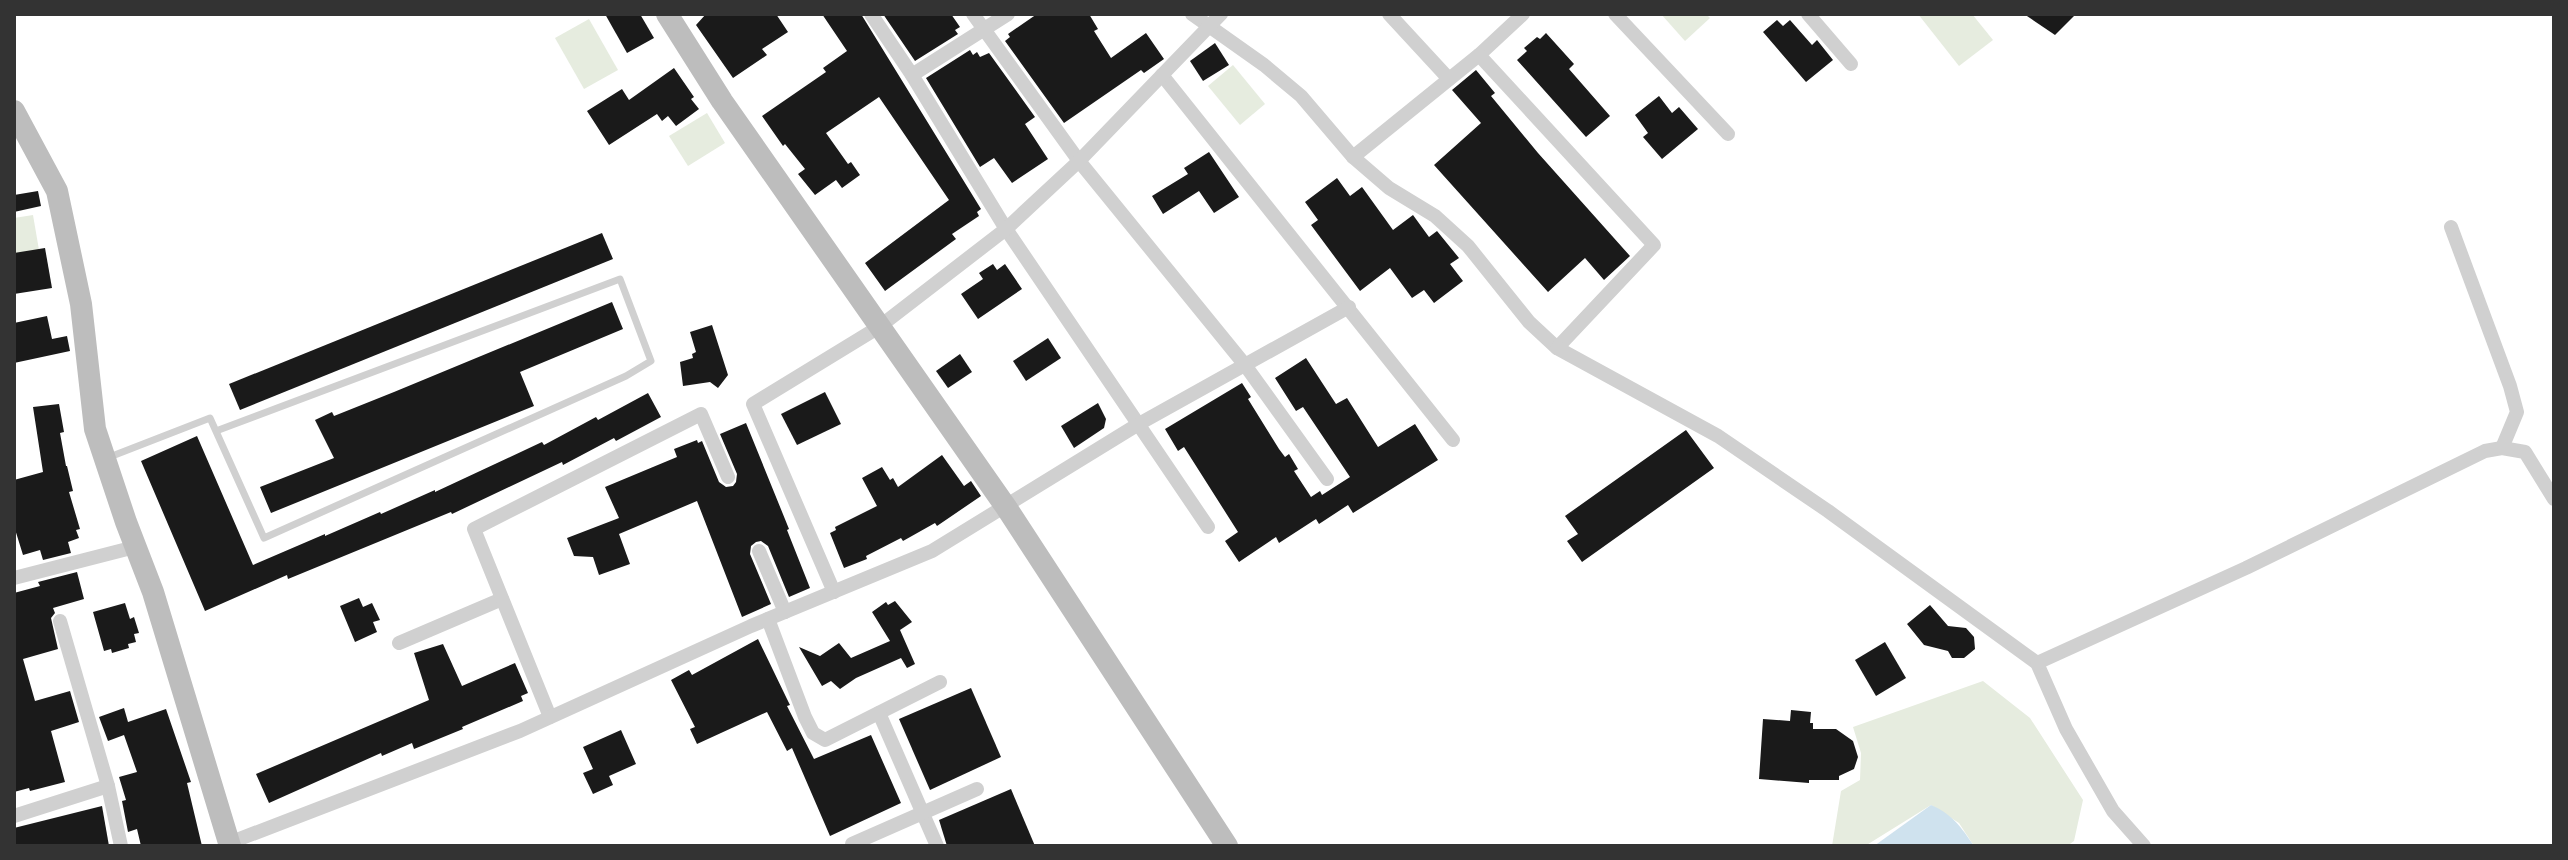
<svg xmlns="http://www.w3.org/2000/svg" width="2568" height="860" font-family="'Varela Round',sans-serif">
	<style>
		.green { fill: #e6ecdf }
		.water { fill: #cfe2ee }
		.building { fill: #1a1a1a }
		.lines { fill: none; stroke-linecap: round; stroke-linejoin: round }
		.lane { stroke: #d0d0d0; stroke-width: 7 }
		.street { stroke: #d0d0d0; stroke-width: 14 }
		.secondary { stroke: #bdbdbd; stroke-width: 22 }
	</style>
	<rect width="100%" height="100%" fill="#fff"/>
	<g class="green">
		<polygon points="1661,14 1706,14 1710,18 1685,41"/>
		<polygon points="1918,14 1972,14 1993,40 1959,66"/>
		<polygon points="589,19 618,70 584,89 555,38"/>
		<polygon points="1233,65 1265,104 1240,125 1208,86"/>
		<polygon points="707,113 725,143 688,166 669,136"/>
		<polygon points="33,215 39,250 14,254 14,218"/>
		<polygon points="1983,681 2030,718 2083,800 2074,841 2067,846 1974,846 1959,823 1931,805 1865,846 1832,846 1841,791 1860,780 1861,753 1853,727"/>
	</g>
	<path class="water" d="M 1931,805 C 1952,814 1961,827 1974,846 L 1874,846 Z"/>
	<g class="building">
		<polygon points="605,14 640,14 654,38 627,53"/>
		<polygon points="706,14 776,14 788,32 762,49 767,55 733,78 696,25"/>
		<polygon points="822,14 861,14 981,209 977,212 979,216 952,234 956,239 885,291 865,263 949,200 879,97 826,133 848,164 851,162 860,175 842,188 836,180 815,195 798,174 805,169 785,144 783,146 762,116 826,72 823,68 847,51"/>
		<polygon points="883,14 951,14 960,27 955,30 958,34 915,61"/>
		<polygon points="1037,14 1089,14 1098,29 1094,31 1111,58 1146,33 1164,59 1144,73 1141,70 1064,123 1005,41 1010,37 1008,34"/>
		<polygon points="2024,14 2076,14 2055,35"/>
		<polygon points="1777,20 1783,26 1790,20 1812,45 1817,40 1833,60 1806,82 1763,32"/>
		<polygon points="1546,33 1574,64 1569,69 1610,116 1586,137 1517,60 1527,51 1524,48 1537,37 1540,39"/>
		<polygon points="1215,43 1229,65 1203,81 1190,61"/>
		<polygon points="970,50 973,55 977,52 980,57 989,53 1035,117 1025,124 1048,159 1012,183 994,158 980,167 926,78"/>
		<polygon points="674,68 694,97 691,99 699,109 676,126 668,116 662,121 657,114 609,145 587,111 622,89 629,100"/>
		<polygon points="1476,70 1495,93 1491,96 1538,153 1630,256 1604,280 1585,258 1548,292 1434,165 1481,123 1452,90"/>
		<polygon points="1659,96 1672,113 1679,107 1698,129 1662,159 1643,137 1648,133 1635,115"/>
		<polygon points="1209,152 1239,197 1214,213 1199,191 1163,214 1152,196 1188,174 1184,168"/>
		<polygon points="1337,178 1350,196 1362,187 1393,230 1413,215 1429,237 1437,231 1459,258 1450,264 1463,281 1434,303 1424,290 1412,298 1390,268 1360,291 1311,225 1318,220 1305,202"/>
		<polygon points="38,191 41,206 14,212 14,195"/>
		<polygon points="602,233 613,259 240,410 229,384"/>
		<polygon points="45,248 52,288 14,294 14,253"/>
		<polygon points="993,264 997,270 1005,264 1022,289 978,319 961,294 983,279 979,273"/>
		<polygon points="612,302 623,329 520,372 534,406 271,513 260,487 334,458 315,420 332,412 334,416 394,392"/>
		<polygon points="47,316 52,339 67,336 70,351 14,363 14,323"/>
		<polygon points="712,325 728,375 718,388 710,382 683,386 680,362 693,358 692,354 696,352 690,332"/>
		<polygon points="1048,338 1061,358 1026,381 1013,361"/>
		<polygon points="960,354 972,372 948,388 936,371"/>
		<polygon points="1306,358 1336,404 1347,398 1378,447 1415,424 1438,460 1353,513 1348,505 1319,524 1316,519 1279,543 1276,537 1239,562 1225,541 1238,532 1184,447 1178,451 1165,429 1242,383 1251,397 1248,399 1279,449 1285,457 1289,454 1298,469 1294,471 1311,497 1320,491 1322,495 1350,477 1303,407 1296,411 1275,378"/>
		<polygon points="825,392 841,424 797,445 781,414"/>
		<polygon points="648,393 661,417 616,441 614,438 563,465 562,462 452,514 451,512 288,579 287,575 205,611 141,461 197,436 253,565 325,534 325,536 380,512 381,514 435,490 435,492 542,442 544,445 596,417 598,420"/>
		<polygon points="1098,403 1106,419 1104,428 1074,448 1061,426"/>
		<polygon points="59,404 64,432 60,433 66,466 67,466 73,491 69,492 80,529 76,530 79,538 68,542 71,553 43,560 40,550 23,555 14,526 14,480 43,472 33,407"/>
		<polygon points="746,423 789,529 787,530 810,588 789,597 768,546 761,541 756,542 751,546 750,554 771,604 742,617 697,501 619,534 630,564 599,575 593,557 574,556 567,538 619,518 605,487 677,457 674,449 697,440 698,443 702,441 719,482 726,487 733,486 736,482 737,474 720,434"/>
		<polygon points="1686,430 1714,468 1582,562 1567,541 1578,534 1565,516"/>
		<polygon points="942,455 964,486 971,481 981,496 937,526 935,523 903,541 901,538 866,556 867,559 844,568 830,533 836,530 835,527 877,506 862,478 882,467 890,480 893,478 898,487"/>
		<polygon points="77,572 84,599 53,608 55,613 51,618 58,649 23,659 35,701 70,691 79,722 51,731 65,782 30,791 29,788 14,792 14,593 40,586 38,582"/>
		<polygon points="359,598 363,607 372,603 380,620 373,622 377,632 355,642 340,606"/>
		<polygon points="895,601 912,622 900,630 915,664 907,668 901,658 856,678 840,689 831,681 822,686 799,647 820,656 839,643 851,658 890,641 872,612 886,602 888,605"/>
		<polygon points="125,603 130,619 134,617 139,633 134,634 136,642 128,644 129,648 112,653 111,649 104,651 93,612"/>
		<polygon points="1930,605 1948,626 1966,628 1974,637 1975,649 1964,658 1952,658 1948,651 1924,645 1907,624"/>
		<polygon points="758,639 787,699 790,705 787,706 814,759 871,735 901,803 830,836 792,748 787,751 767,712 697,744 690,729 695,727 671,680 689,670 692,675"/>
		<polygon points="1885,642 1906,678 1876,696 1855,660"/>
		<polygon points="443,644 462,686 515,663 528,693 521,696 523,701 483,718 462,727 463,729 414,749 412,743 382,756 381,753 269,803 256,774 429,700 414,653"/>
		<polygon points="971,688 1001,757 930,790 899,719"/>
		<polygon points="124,708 128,722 166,709 191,782 187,783 202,846 141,846 137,829 128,832 122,801 126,800 119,777 137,772 124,735 108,741 99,717"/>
		<polygon points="1791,710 1811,712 1810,723 1813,723 1813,729 1836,729 1853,741 1858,757 1854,769 1839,776 1839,780 1809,780 1809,783 1759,779 1763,719 1790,721"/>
		<polygon points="621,730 636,764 609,776 613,785 593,794 583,773 593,769 583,747"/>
		<polygon points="1011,789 1035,846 947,846 939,820"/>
		<polygon points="102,806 109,846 14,846 14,828"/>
	</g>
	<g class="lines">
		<polyline class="lane" points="107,458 210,418 264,538 626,376 651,361 620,279 216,431"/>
		<g class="street">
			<polyline points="871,14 912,75"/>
			<polyline points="973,14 1079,161 1245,365 1327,479"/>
			<polyline points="1008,14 912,75 1006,229 1208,527"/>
			<polyline points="1192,14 1264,65 1301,96 1353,157 1389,188 1435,216 1468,246 1529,322 1557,348 1654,245 1479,55 1523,14"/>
			<polyline points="1389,14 1449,79"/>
			<polyline points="1615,14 1728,134"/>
			<polyline points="1808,14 1851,64"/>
			<polyline points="1162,75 1453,440"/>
			<polyline points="1353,157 1479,55"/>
			<polyline points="2451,227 2510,386 2517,412 2502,448"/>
			<polyline points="1557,348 1718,436 1828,511 2037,663 2066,729 2113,811 2144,846"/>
			<polyline points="759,551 785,612"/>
			<polyline points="14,578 135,547"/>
			<polyline points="834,592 753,404 879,327 1006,229 1079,161 1221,14"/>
			<polyline points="768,619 805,717 813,733 825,740 940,682"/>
			<polyline points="60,621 108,786 121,846"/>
			<polyline points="399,643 502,599"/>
			<polyline points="2037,663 2246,568 2485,451 2502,448 2525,452 2554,499"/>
			<polyline points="879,713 937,846"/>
			<polyline points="550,717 474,529 701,414 728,477"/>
			<polyline points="14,816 108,786"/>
			<polyline points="229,843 520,731 751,626 932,551 1137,425 1349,307"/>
			<polyline points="852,844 977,789"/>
		</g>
		<g class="secondary">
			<polyline points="667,14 722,101 1006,507 1227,846"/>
			<polyline points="14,111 57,191 81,304 95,429 126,522 153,592 230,846"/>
		</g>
	</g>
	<rect width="2568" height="860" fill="none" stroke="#333333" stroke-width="32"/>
</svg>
